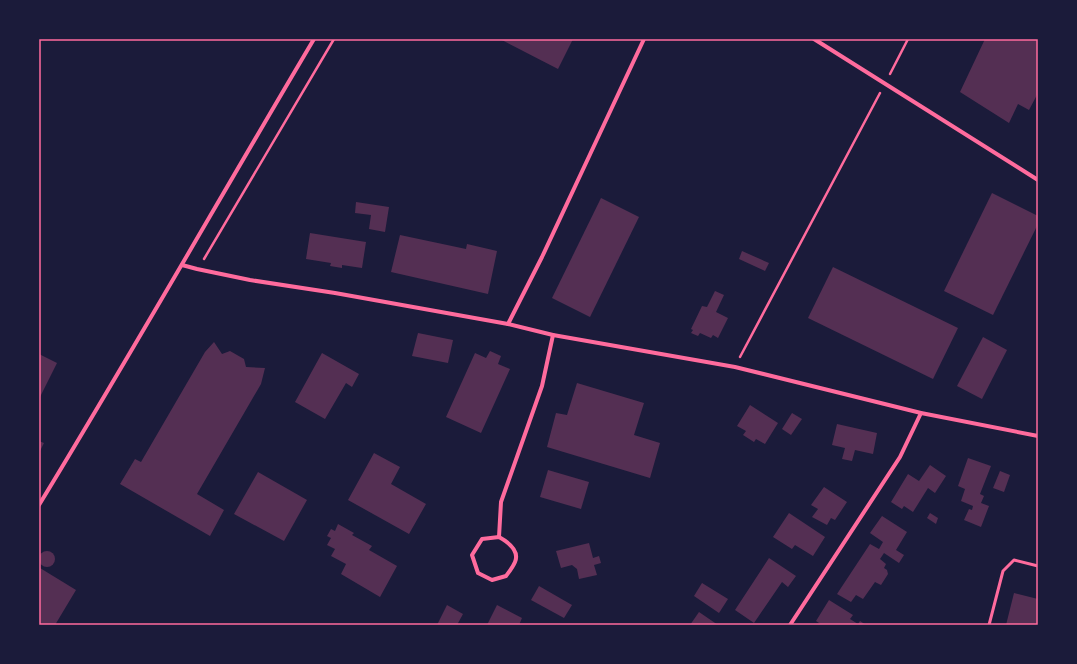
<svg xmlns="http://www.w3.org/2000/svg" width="1077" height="664" font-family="'Asap Condensed',sans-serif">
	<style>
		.building { fill: #542f53 }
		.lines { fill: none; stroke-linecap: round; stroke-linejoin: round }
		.path { stroke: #ff6b9d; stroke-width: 2.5 }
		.service { stroke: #ff6b9d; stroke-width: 3 }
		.minor { stroke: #ff6b9d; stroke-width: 4 }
		.neatline { fill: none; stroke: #ff6b9d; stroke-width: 1.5 }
	</style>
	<rect width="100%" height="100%" fill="#1b1b3a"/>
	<g class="building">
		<polygon points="500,39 573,39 558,69"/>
		<polygon points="985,39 1038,39 1038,93 1029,110 1018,104 1009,123 960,92"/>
		<polygon points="992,193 1038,216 1038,224 993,315 944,291"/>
		<polygon points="601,198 639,217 590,317 552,298"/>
		<polygon points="356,202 389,207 385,232 369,229 371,215 355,213"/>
		<polygon points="310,233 366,242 362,268 342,265 342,268 330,266 331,263 306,259"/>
		<polygon points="400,235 466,249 467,244 497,251 488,294 391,272"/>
		<polygon points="742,251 769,263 765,271 739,259"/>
		<polygon points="833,267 958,328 933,379 808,318"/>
		<polygon points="715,291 724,295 716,312 728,318 718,338 713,335 711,338 700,333 698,336 691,333 693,330 691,329 702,306 707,307"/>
		<polygon points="418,333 453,340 448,363 412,356"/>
		<polygon points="983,337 1007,350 982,399 957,386"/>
		<polygon points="214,342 222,354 230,351 244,359 246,367 265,368 261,384 197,494 224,510 210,536 120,484 135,459 141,462 205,352"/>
		<polygon points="490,351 501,356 498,364 510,369 481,433 446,417 475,353 486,358"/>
		<polygon points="322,353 359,374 352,387 346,383 325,419 295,402"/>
		<polygon points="39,354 57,363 39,399"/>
		<polygon points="577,383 644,403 634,435 660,443 650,478 547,447 556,413 567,415"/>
		<polygon points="750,405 778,423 765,444 756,439 754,442 743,435 746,431 737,426"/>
		<polygon points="792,413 802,419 791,435 782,429"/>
		<polygon points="837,424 877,433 873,454 855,450 852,461 842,459 845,448 832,445"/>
		<polygon points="39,441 44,443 39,453"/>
		<polygon points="374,453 400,467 391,484 426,504 409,534 348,500"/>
		<polygon points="968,458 991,466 980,494 984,496 981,503 989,506 981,527 964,520 969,509 972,510 973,506 961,501 965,489 958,486"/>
		<polygon points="930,465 946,476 935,493 928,488 913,512 904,506 902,509 891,502 908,474 919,481"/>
		<polygon points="548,470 589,482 581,509 540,497"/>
		<polygon points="1000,471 1010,475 1004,492 993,488"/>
		<polygon points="258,472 307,500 284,541 234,514"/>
		<polygon points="824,487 847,502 835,520 831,518 827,525 812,517 818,509 811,505"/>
		<polygon points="789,513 825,537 813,556 795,545 792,549 773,537"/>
		<polygon points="930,513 938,518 936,524 927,518"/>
		<polygon points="882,516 907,532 896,550 904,555 899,563 884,553 880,559 886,564 884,568 887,570 888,574 881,585 875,582 863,599 856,595 851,602 837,594 870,544 879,549 883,542 870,533"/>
		<polygon points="338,524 354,533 352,535 372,546 369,550 397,566 380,597 341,574 346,564 331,556 335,549 327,545 331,538 327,536 331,529 335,531"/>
		<polygon points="589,543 593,558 599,556 601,563 594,565 597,575 579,579 577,569 572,565 561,568 556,551"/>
		<circle cx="47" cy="559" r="8"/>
		<polygon points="769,558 796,576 788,587 782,582 754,623 735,610"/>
		<polygon points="40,568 76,590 55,625 39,625 39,571"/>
		<polygon points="702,583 728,599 719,613 694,596"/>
		<polygon points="539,586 572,605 564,618 531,600"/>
		<polygon points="1014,593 1038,599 1038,625 1006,625"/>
		<polygon points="829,600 853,615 850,619 858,624 860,621 866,625 822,625 816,621"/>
		<polygon points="447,605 463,614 457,625 437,625"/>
		<polygon points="497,605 522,618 519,625 487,625"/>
		<polygon points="699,612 718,625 690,625"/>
	</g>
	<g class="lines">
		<g class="path">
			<polyline points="890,74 908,39"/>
			<polyline points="204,259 334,39"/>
			<polyline points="740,357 880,93"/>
		</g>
		<polyline class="service" points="989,625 1003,571 1014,560 1038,566"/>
		<g class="minor">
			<polyline points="814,39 1038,180"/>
			<polyline points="182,265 197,269 250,280 335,293 508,324 553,335 735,367 921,413 1038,436"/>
			<polyline points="508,324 542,257 644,39"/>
			<path d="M 39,505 C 133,351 222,194 314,39"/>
			<path d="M 499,537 C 508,542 520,550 515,562 C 513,567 509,572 506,576 L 492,580 L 478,573 L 472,555 L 482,539 L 499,537 L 501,502 L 542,386 L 553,335"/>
			<polyline points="790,625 900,457 921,413"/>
		</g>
	</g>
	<rect width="1077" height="664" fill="none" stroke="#1b1b3a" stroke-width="80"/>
	<rect x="40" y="40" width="997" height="584" class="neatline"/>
</svg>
